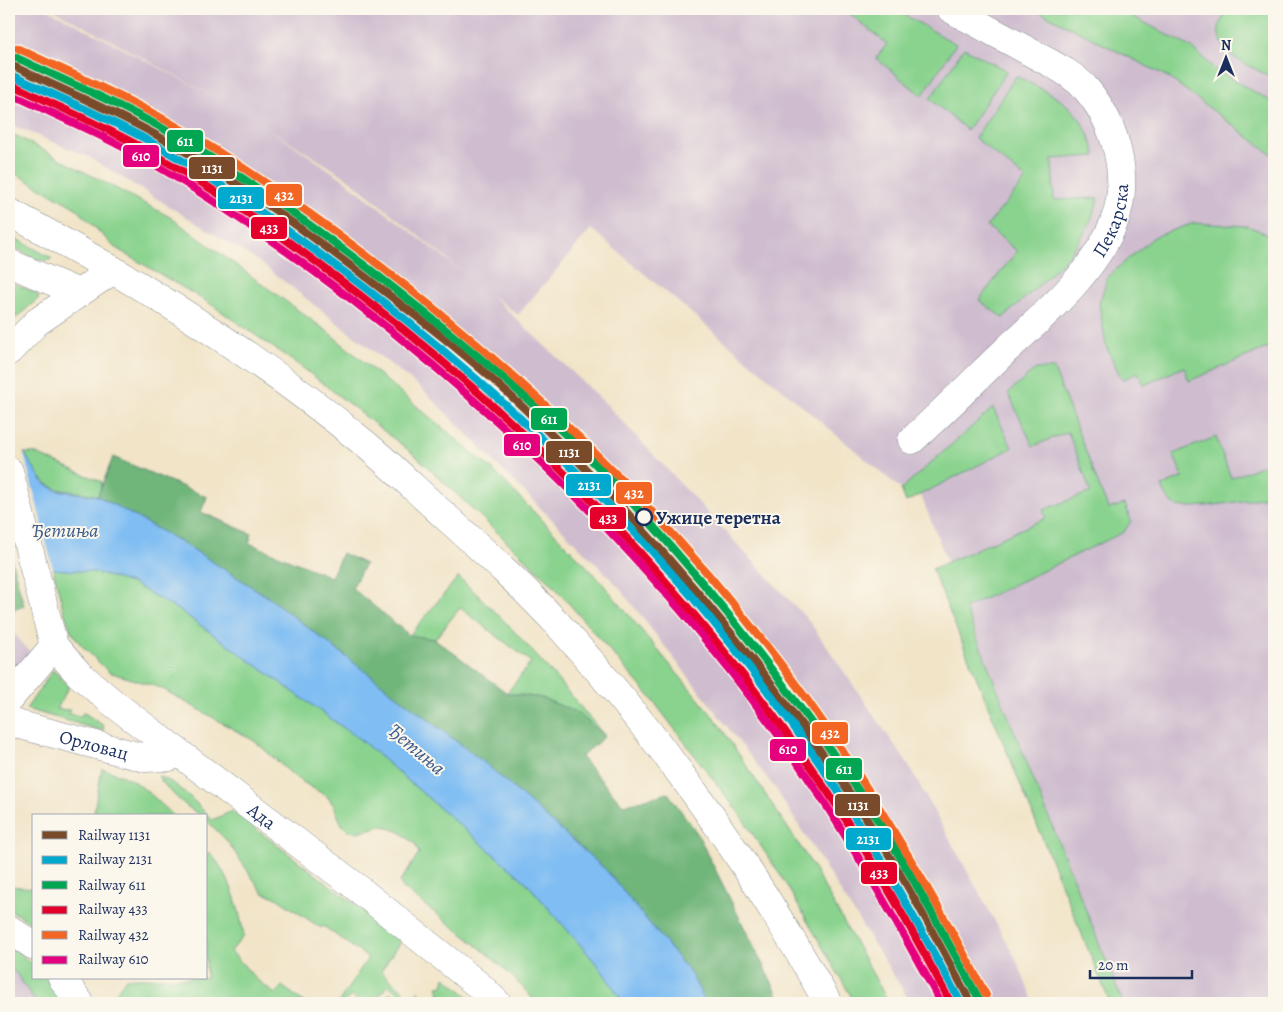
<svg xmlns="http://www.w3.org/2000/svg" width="1283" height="1012" font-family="Alegreya,serif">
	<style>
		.industrial { fill: #cfbdcf; fill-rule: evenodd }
		.green { fill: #8ad38e; stroke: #528176 }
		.forest { fill: #6fb579; stroke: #45726c }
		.water { fill: #7fbdf3; stroke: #4d76a8 }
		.pier { fill: #f1e4c7 }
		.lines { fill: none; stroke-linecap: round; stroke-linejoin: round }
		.street-casing { stroke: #868a92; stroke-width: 29 }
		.secondary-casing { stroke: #868a92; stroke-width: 29 }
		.primary-casing { stroke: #868a92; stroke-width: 29 }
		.street { stroke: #fff; stroke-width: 28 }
		.secondary { stroke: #fff; stroke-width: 28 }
		.primary { stroke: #fff; stroke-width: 28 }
		.rail-1-casing { stroke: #fbf7ec; stroke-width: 11 }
		.rail-2-casing { stroke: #fbf7ec; stroke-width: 11 }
		.rail-3-casing { stroke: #fbf7ec; stroke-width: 11 }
		.rail-4-casing { stroke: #fbf7ec; stroke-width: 11 }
		.rail-5-casing { stroke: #fbf7ec; stroke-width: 11 }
		.rail-6-casing { stroke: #fbf7ec; stroke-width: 11 }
		.rail-1 { stroke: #7a4b2a; stroke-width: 8 }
		.rail-2 { stroke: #00a9ce; stroke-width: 8 }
		.rail-3 { stroke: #00a651; stroke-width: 8 }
		.rail-4 { stroke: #e4002b; stroke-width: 8 }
		.rail-5 { stroke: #f26522; stroke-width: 8 }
		.rail-6 { stroke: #e5007d; stroke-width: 8 }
		.stop-dot { fill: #fbf7ec; stroke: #1b2f5e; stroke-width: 2.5 }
		.labels { text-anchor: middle; stroke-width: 4; stroke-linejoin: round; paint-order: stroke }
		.street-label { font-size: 19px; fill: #1b2f5e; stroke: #fbf7ec }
		.stop-label { font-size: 19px; font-weight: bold; fill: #1b2f5e; stroke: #fbf7ec; text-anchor: start }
		.water-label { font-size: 20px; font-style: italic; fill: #395a8b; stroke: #fbf7ec }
		.line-badge { stroke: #fbf7ec; stroke-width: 2 }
		.badge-label { font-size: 14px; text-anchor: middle; font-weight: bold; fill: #fff }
	</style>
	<rect width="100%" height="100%" fill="#fbf7ec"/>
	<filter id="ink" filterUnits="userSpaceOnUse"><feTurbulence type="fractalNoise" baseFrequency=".02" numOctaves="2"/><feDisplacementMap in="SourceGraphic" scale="10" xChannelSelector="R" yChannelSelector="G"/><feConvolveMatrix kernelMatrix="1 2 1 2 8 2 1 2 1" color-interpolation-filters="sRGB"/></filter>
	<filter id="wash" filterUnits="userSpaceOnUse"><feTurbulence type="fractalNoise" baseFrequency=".0096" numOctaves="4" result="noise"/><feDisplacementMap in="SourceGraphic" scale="20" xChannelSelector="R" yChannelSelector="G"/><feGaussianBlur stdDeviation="1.12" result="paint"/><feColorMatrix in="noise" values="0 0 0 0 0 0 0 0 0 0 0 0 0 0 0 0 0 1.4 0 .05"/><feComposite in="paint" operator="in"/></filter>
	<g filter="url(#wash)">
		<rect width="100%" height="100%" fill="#f1e4c7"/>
		<g class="industrial">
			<path d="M 9,9 L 47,9 L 225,102 L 52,9 L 1274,9 L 1274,1003 L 1123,1003 L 914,478 L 901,489 L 591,229 L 518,315 L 489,293 L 607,405 L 809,621 L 909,766 L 1016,959 L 1034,1003 L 911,1003 L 775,788 L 617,585 L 422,389 L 258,261 L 89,157 L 9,124 ZM 266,127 L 347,178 L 473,280 L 340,177 Z"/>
			<polygon points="9,628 30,652 25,664 9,683"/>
			<polygon points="9,947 34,978 60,1003 9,1003"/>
		</g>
		<g class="green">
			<polygon points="844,9 894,9 956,44 922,96 876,58 887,44"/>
			<polygon points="1034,9 1119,9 1192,48 1216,70 1274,103 1274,156 1168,77"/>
			<path d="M 1227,9 L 1271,9 L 1274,11 L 1274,78 C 1256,69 1223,58 1219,35 C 1217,26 1224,17 1227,9 Z"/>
			<polygon points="964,48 1007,71 967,130 930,99"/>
			<path d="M 1016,76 C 1060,99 1081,104 1096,156 L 1052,159 L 1054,200 L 1098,198 C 1087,250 1040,283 1003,318 L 979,300 L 1017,251 L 987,226 L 1026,179 L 975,138 Z"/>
			<polygon points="9,132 170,217 328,332 493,470 597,577 716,720 809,860 889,1003 855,1003 781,876 738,812 651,698 551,583 416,456 303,368 209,303 114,247 76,208 9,170"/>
			<polygon points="1194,223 1248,226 1274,237 1274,345 1189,381 1184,367 1144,385 1138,372 1122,380 1106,346 1099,304 1108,276 1154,237"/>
			<path d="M 9,235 L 50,257 L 52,259 C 40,266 20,250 9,244 Z"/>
			<polygon points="9,281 36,293 39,298 9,324"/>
			<polygon points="1036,369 1054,369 1108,509 1125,504 1131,521 1124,532 965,608 1123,1003 1110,1003 932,569 1046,518 1043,510 1091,492 1068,432 1033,446 1008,393"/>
			<polygon points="993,408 1012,448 906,502 901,489"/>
			<path d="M 1216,437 L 1231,478 L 1274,461 L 1274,496 C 1256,498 1188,512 1175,505 C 1168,502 1165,493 1162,486 L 1183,477 L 1173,454 Z"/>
			<path d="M 24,453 L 34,453 L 102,482 L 98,496 C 51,485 52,499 24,453 Z"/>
			<path d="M 53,569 L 95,572 L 134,584 L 182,612 L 362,741 L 526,882 L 601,968 L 624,1003 L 536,1003 C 500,958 448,924 403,888 L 400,882 L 419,853 L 415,844 L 400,832 L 384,826 L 356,832 L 348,831 L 342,825 L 334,806 L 328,797 L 296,778 L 256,742 L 161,688 L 109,672 L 81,645 L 71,631 L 64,612 Z"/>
			<path d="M 458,577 C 514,626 557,679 605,736 L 578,713 L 542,698 L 507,693 L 531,662 L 460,608 L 435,639 L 409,636 Z"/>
			<polygon points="53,670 69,686 57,709 70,710 69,714 82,716 83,712 104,726 103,731 26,709"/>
			<path d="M 102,769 C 137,778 148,792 174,816 L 93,816 Z"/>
			<path d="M 158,776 C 180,783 197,804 212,820 L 232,811 L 393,933 L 400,942 L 381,971 L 408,995 L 405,998 L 388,985 L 374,1003 L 359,1003 L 352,996 L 342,1003 L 338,1003 L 368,958 L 323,926 L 321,928 L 275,897 L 263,893 L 227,841 L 206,820 L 206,816 C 194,816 164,787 158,776 Z"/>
			<path d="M 209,852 C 231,876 238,904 244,936 L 231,951 L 256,979 L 275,994 L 282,986 L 305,1003 L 155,1003 L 146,994 L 136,1003 L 108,1003 L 126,978 L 206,978 L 206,856 Z"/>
			<polygon points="9,886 34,888 34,924 9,910"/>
			<polygon points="9,944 34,966 34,978 45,978 65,1003 36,1003 16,973 9,968"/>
			<polygon points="445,977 476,1003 442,1003 438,986 443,985"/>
			<polygon points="419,990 424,1003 384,1003 383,1002 390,992 406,1003"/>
		</g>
		<g class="forest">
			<polygon points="113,457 207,497 201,512 252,534 249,543 331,577 342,553 365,564 352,588 409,635 435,639 507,693 542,698 578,713 605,736 581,757 623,805 668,793 697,833 782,1003 706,1003 691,974 606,870 486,764 268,597 186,545 98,496"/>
			<polygon points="9,549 24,606 9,612"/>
		</g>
		<polygon class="water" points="9,453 24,453 44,483 56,490 98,496 186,545 268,597 486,764 606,870 691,974 706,1003 624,1003 600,968 526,882 362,741 182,612 134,584 95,572 53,569 9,549"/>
		<polygon class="pier" points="9,450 23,450 54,572 10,552"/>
	</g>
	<g filter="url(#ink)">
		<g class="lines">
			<defs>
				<g id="street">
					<polyline points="9,263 79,293"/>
					<polyline points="9,351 37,322 113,270"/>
					<path id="s1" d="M 912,440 C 944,411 974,381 1005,351 C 1044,315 1095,272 1114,222 C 1131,178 1116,124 1087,90 C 1073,73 1049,63 1030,52 C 1004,38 977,23 951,9"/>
					<polyline points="9,699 54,646"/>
					<path id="s2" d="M 9,722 L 145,758 L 170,757 L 178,752"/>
					<polyline points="9,929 34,946"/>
					<polyline points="62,978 80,1003"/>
				</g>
				<g id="secondary">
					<path id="s3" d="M 9,471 L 54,646 L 79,674 L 113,703 L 355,886 L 482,988 L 497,1003"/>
				</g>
				<path id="primary" d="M 9,212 C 133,278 255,353 364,443 C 392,466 418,492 446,517 C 486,553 526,589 563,630 C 665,743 754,870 828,1003"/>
			</defs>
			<use href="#street" class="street-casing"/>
			<use href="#secondary" class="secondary-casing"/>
			<use href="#primary" class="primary-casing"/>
			<use href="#street" class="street"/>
			<use href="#secondary" class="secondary"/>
			<use href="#primary" class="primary"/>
			<defs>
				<path id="rail-1" d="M 9,64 C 59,88 110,109 158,136 C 230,176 297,225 363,275 C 419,318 476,362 527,411 C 646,524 750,648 843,783 C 891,853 931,928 971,1003"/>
				<path id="rail-2" d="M 9,74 C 58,97 109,118 156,145 C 229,187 297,236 364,287 C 548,428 710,597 838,791 C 883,860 922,931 961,1003"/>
				<path id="rail-3" d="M 13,56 C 63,80 114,101 162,128 C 234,169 302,218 368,268 C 457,337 545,409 622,492 C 705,581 781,677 850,778 C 898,848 938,924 979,999"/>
				<path id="rail-4" d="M 9,83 C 55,106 103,125 148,151 C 223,193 292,243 360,295 C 544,436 699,601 829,794 C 874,861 913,932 951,1003"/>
				<path id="rail-5" d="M 17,48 C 67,72 118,93 167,121 C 241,163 311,213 379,265 C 565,408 733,580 861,779 C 906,849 947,921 986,995"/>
				<path id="rail-6" d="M 9,93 C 55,115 102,134 147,160 C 218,201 285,249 351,299 C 534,440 697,607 824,802 C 866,867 904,935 941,1003"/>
			</defs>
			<use href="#rail-1" class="rail-1-casing"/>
			<use href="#rail-2" class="rail-2-casing"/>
			<use href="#rail-3" class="rail-3-casing"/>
			<use href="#rail-4" class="rail-4-casing"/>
			<use href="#rail-5" class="rail-5-casing"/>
			<use href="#rail-6" class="rail-6-casing"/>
			<use href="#rail-1" class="rail-1"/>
			<use href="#rail-2" class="rail-2"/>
			<use href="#rail-3" class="rail-3"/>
			<use href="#rail-4" class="rail-4"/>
			<use href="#rail-5" class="rail-5"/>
			<use href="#rail-6" class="rail-6"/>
		</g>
	</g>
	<circle class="stop-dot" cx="644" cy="517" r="8"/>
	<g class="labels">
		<g class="street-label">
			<text dy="7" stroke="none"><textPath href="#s1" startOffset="300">Пекарска</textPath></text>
			<text dy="7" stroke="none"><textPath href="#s2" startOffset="88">Орловац</textPath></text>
			<text dy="7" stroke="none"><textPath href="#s3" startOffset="450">Ада</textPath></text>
		</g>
		<g class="stop-label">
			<text x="656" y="524">Ужице теретна</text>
		</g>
		<g class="water-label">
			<text x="65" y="537">Ђетиња</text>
			<text transform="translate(417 749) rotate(40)" y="7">Ђетиња</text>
		</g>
	</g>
	<g class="line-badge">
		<rect x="166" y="129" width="38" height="24" rx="5" fill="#00a651"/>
		<rect x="122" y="144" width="38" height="24" rx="5" fill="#e5007d"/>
		<rect x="188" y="156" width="48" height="24" rx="5" fill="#7a4b2a"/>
		<rect x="265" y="183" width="38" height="24" rx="5" fill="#f26522"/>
		<rect x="217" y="186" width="48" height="24" rx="5" fill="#00a9ce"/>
		<rect x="250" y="216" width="38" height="24" rx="5" fill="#e4002b"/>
		<rect x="530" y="407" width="38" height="24" rx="5" fill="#00a651"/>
		<rect x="503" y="433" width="38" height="24" rx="5" fill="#e5007d"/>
		<rect x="545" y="440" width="48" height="24" rx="5" fill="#7a4b2a"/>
		<rect x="565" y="473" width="47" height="24" rx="5" fill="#00a9ce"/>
		<rect x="615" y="481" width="38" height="24" rx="5" fill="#f26522"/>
		<rect x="589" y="506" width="38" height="24" rx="5" fill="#e4002b"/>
		<rect x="811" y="721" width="38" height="24" rx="5" fill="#f26522"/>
		<rect x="769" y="738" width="38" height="24" rx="5" fill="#e5007d"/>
		<rect x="825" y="757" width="38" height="24" rx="5" fill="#00a651"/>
		<rect x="834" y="793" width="47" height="24" rx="5" fill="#7a4b2a"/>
		<rect x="845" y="827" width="47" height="24" rx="5" fill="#00a9ce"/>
		<rect x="860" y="861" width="38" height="24" rx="5" fill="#e4002b"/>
	</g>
	<g class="badge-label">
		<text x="185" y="146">611</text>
		<text x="141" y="161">610</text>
		<text x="212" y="173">1131</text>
		<text x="284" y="200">432</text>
		<text x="241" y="203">2131</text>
		<text x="269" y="233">433</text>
		<text x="549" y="424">611</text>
		<text x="522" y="450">610</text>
		<text x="569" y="457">1131</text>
		<text x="589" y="490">2131</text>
		<text x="634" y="498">432</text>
		<text x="608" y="523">433</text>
		<text x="830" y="738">432</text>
		<text x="788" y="754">610</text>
		<text x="844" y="774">611</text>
		<text x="858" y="810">1131</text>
		<text x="868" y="844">2131</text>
		<text x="879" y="878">433</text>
	</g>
	<rect width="1283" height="1012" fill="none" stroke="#fbf7ec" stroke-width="30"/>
	<rect x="32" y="814" width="175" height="165" fill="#fbf7ec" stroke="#a1a7b3"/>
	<rect x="42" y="831" width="25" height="8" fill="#7a4b2a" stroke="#a1a7b3"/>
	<text x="78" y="840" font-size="15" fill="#1b2f5e">Railway 1131</text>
	<rect x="42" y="856" width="25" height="8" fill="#00a9ce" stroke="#a1a7b3"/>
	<text x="78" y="864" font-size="15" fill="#1b2f5e">Railway 2131</text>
	<rect x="42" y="881" width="25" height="8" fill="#00a651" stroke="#a1a7b3"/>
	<text x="78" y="890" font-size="15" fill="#1b2f5e">Railway 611</text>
	<rect x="42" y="906" width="25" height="8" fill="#e4002b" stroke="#a1a7b3"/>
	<text x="78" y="914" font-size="15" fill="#1b2f5e">Railway 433</text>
	<rect x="42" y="931" width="25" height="8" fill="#f26522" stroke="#a1a7b3"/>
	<text x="78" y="940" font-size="15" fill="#1b2f5e">Railway 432</text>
	<rect x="42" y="956" width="25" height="8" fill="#e5007d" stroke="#a1a7b3"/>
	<text x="78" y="964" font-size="15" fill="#1b2f5e">Railway 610</text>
	<g transform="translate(1226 58)" stroke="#fbf7ec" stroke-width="4" paint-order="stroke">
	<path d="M0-4L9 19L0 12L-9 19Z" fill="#1b2f5e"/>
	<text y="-8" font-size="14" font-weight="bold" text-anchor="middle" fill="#1b2f5e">N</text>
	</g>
	<path d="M1090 970v8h102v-8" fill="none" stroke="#1b2f5e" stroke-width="2.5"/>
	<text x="1098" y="970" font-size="15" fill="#1b2f5e" stroke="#fbf7ec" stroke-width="4" paint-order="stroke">20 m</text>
</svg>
